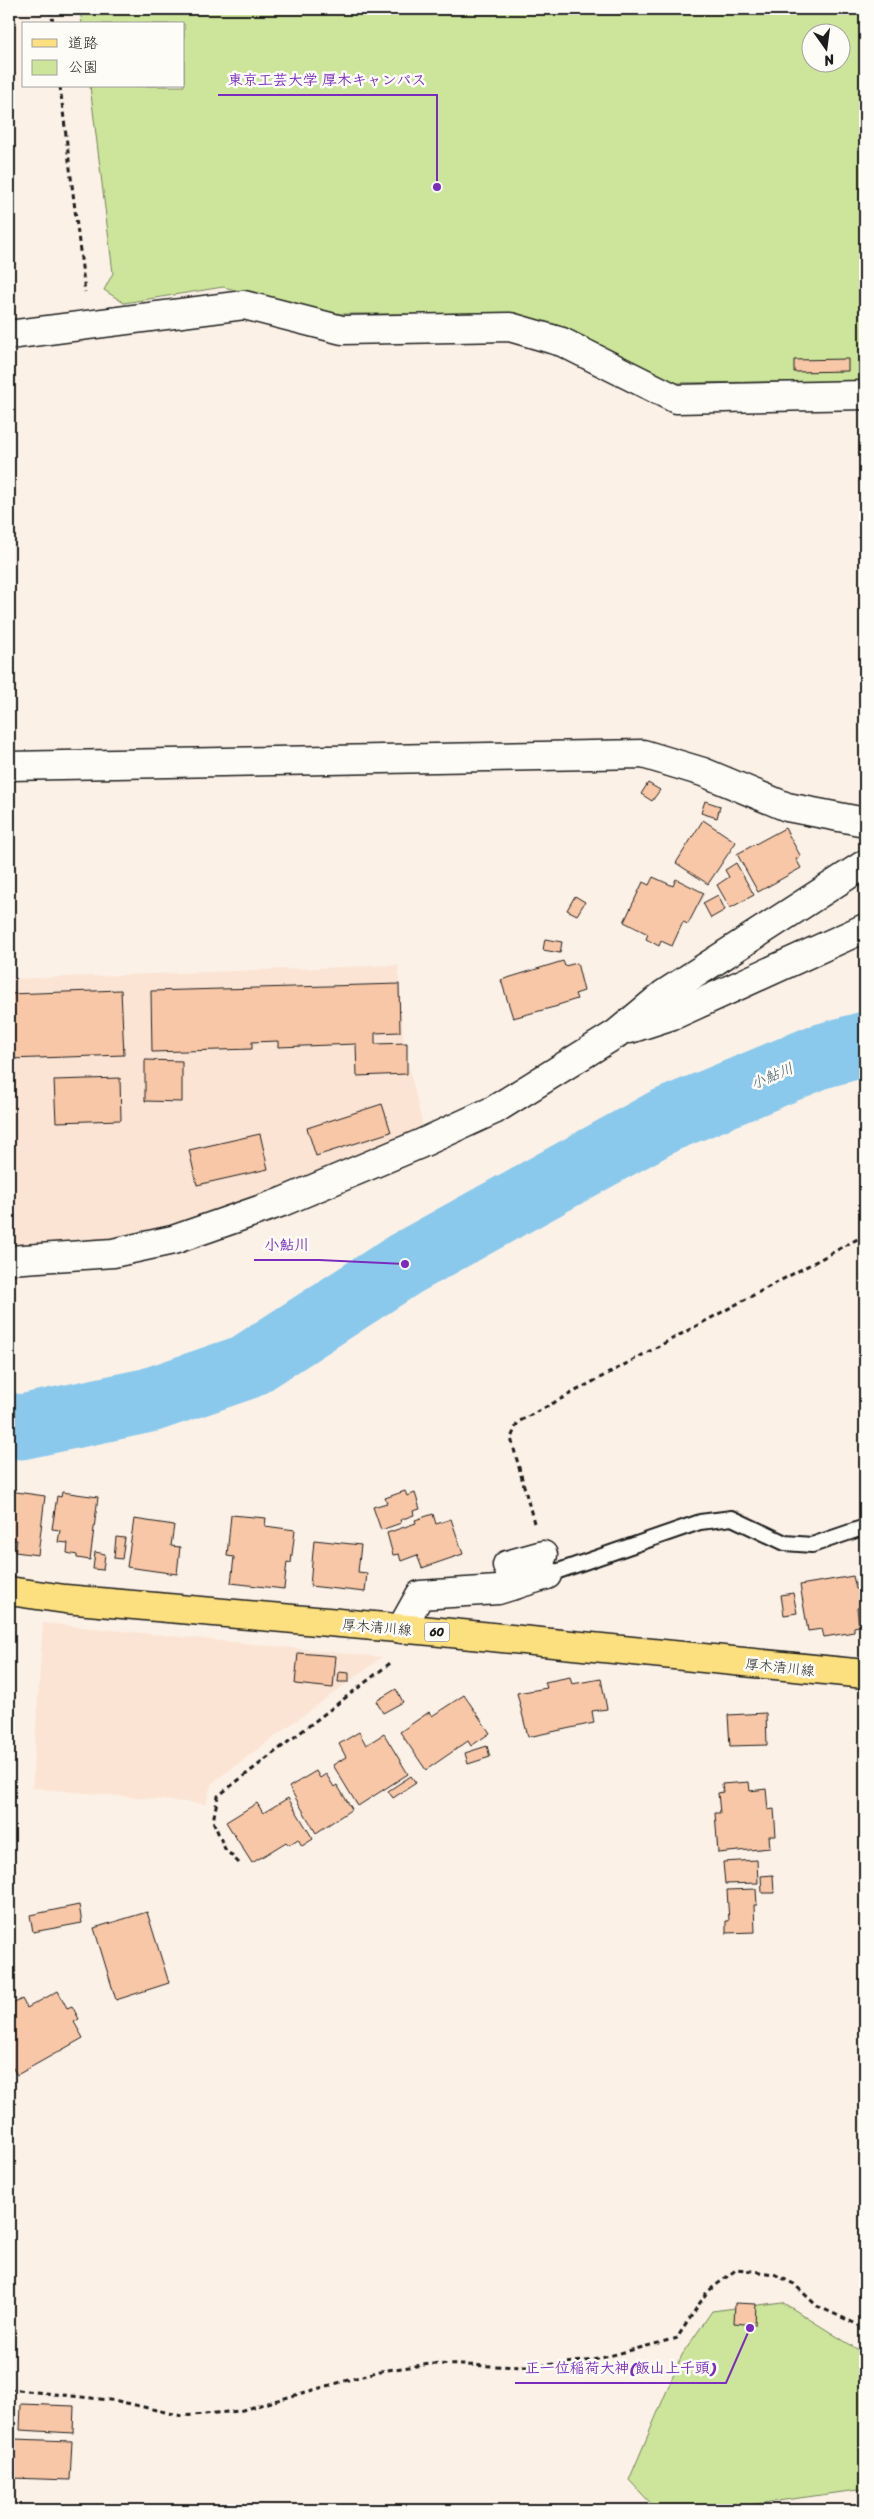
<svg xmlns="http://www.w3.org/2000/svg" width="874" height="2519" font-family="Sriracha,'Klee One',sans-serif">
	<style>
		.built { fill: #fbe4d4 }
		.green { fill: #cce59b; stroke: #74805c; fill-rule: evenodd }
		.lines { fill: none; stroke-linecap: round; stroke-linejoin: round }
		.river { stroke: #8bc9ec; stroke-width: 65 }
		.building { fill: #f8c7a7; stroke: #1c1c1c }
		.lane-casing { stroke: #1c1c1c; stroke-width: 18 }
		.street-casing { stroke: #1c1c1c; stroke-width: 31 }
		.primary-casing { stroke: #1c1c1c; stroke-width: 31 }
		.path { stroke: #1c1c1c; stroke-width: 3; stroke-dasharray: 5 4; stroke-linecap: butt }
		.lane { stroke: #fdfcf7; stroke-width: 14 }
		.street { stroke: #fdfcf7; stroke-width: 28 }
		.primary { stroke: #fce080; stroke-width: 28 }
		.labels { text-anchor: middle; stroke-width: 5; stroke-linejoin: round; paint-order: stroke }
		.shield { fill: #fdfcf7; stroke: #605f5e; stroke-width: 1 }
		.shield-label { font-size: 12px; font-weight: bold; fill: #1c1c1c }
		.street-label { font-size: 14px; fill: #1c1c1c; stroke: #fdfcf7 }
		.water-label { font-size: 15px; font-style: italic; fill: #435965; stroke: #fdfcf7 }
		.leader { fill: none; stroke: #7b2cbf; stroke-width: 2 }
		.callout-dot { fill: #7b2cbf; stroke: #fdfcf7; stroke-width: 2 }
		.callout-label { font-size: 15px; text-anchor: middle; font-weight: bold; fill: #7b2cbf; stroke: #fdfcf7; stroke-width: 5; stroke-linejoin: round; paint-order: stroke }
	</style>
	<rect width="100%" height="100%" fill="#fcf1e7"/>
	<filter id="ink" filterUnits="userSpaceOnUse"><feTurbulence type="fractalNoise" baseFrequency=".02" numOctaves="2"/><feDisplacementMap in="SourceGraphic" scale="10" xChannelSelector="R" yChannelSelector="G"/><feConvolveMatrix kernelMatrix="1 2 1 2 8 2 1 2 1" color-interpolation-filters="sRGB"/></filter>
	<g filter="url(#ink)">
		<g class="built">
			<polygon points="398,965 404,1044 425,1136 326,1175 138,1238 9,1248 9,979"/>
			<polygon points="43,1623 382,1657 211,1784 206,1804 32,1788"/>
		</g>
		<g class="green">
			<path d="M 80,9 L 865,9 L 865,381 L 671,383 L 497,314 L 339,314 L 223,287 L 124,303 L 104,290 L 113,273 L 90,86 L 184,86 L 184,24 L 82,24 ZM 812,32 L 842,32 L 842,62 L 812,62 Z"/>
			<polygon points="782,2302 865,2354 865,2489 712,2510 657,2510 629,2480 682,2355 712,2311"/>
		</g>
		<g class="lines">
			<polyline class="river" points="9,1425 21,1427 150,1400 246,1367 405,1264 664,1121 818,1057 865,1044"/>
		</g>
		<g class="building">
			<polygon points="848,359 848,371 794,372 794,360"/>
			<polygon points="648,783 660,790 652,801 641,794"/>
			<polygon points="705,801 720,806 717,818 701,813"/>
			<polygon points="703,820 736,842 708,884 676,863"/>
			<polygon points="785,828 801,857 796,859 801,868 758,892 737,854"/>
			<polygon points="736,863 754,895 730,908 717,885 729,877 725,870"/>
			<polygon points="653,877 673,886 676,879 704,893 688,924 683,922 672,946 661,941 659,946 646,939 648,934 624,922 643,882 649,885"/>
			<polygon points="718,895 725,910 711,918 703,903"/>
			<polygon points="575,896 585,902 577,915 567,910"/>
			<polygon points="545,939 562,942 560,953 543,950"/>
			<polygon points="563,961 565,966 577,963 584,991 575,994 577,999 558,1005 558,1006 513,1018 501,980"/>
			<polygon points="399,984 400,1032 375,1033 375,1044 407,1043 407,1074 357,1076 356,1044 278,1047 278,1041 252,1042 252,1049 152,1052 151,991"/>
			<polygon points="121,990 124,1055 9,1059 9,994"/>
			<polygon points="145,1060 182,1061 182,1102 145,1101"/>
			<polygon points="120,1078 121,1120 56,1122 54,1080"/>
			<polygon points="382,1104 391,1132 316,1156 307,1128"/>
			<polygon points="260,1134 268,1169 197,1185 189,1150"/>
			<polygon points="9,1491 45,1496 38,1555 15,1552 17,1540 9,1540"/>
			<polygon points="405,1491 407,1496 415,1493 420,1509 413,1511 414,1515 400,1520 401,1523 381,1530 373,1507 387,1503 385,1498"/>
			<polygon points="62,1492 98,1497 90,1560 77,1558 77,1555 67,1553 68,1543 58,1542 60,1530 52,1529 57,1496 61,1497"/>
			<polygon points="433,1514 436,1524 451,1519 463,1554 422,1568 417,1555 401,1561 399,1554 393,1555 387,1533 416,1523 415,1520"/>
			<polygon points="231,1515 266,1518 265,1526 295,1530 291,1563 287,1562 284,1589 231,1583 234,1557 227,1556"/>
			<polygon points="134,1519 174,1525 171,1546 180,1547 177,1574 127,1567"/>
			<polygon points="116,1537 125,1538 122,1559 114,1558"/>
			<polygon points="314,1540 361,1545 358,1572 367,1573 365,1592 310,1586"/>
			<polygon points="95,1552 105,1554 103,1570 93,1569"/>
			<polygon points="853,1576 856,1589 862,1588 865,1607 857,1608 859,1626 854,1627 854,1632 824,1637 822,1629 808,1631 800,1585"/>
			<polygon points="793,1593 797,1613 784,1615 781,1595"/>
			<polygon points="298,1653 336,1656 333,1688 295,1684"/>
			<polygon points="339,1672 349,1673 349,1682 338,1682"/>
			<polygon points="570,1677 572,1684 601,1679 607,1709 592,1711 594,1723 528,1737 517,1693 547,1688 545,1682"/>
			<polygon points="396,1689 403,1702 383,1713 376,1701"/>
			<polygon points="464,1695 490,1733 471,1746 468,1741 426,1770 400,1732 429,1712 432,1716"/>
			<polygon points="766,1713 767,1745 730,1746 728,1715"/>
			<polygon points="359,1732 366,1745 384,1734 408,1774 358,1806 333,1765 346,1757 339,1744"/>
			<polygon points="487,1746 490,1757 468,1764 465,1753"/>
			<polygon points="316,1771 320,1778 326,1774 334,1787 337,1785 352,1809 316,1833 289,1787"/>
			<polygon points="411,1776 416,1783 393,1798 388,1791"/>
			<polygon points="749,1782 750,1791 766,1789 768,1810 774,1809 776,1836 769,1836 770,1848 718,1853 715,1813 720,1813 718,1793 723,1792 722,1784"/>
			<polygon points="288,1798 313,1839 302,1846 298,1839 289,1845 286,1842 252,1863 226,1822 257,1803 263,1813"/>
			<polygon points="757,1860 758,1883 725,1884 723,1862"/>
			<polygon points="773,1875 774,1893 762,1893 761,1876"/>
			<polygon points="756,1889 757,1905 754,1905 755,1932 726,1933 726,1921 729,1921 727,1890"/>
			<polygon points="79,1905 82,1923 33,1932 30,1915"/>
			<polygon points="147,1912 169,1983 116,2000 94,1928"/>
			<polygon points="58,1991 67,2008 72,2006 79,2019 74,2022 83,2038 17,2075 9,2062 9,2006 22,1999 27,2008"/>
			<polygon points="735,2303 756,2304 755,2325 734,2323"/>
			<polygon points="21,2404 74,2406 73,2433 20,2430"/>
			<polygon points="9,2428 13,2429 13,2439 72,2441 70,2480 11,2478 11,2488 9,2487"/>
		</g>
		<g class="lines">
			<defs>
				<polyline id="lane" points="547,1575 700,1522 732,1518 785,1543 812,1545 865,1527"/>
				<g id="street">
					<polyline points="9,335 244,305 342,330 510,327 562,342 676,399 865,395"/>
					<polyline points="9,766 643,754 703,772 787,807 865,822"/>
					<polyline points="630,1029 676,1014 865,928"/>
					<polyline points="9,1260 113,1253 173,1240 282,1202 420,1144 494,1110 616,1034 664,994 865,864"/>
					<polyline points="515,1585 507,1565 543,1555"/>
					<polyline points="401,1629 420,1595 498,1590 547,1575"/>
				</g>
				<polyline id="primary" points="9,1591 65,1599 431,1631 865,1674"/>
			</defs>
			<use href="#lane" class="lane-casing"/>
			<use href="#street" class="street-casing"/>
			<use href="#primary" class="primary-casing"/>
			<g class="path">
				<polyline points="51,9 53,24"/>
				<polyline points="60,86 85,292"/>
				<polyline points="534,1523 511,1438 518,1422 865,1235"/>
				<polyline points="239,1863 225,1849 213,1821 218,1796 393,1661"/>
				<polyline points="9,2389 118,2401 182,2416 239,2411 380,2371 430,2364 526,2367 594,2360 677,2338 707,2292 737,2269 774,2274 794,2284 817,2306 865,2328"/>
			</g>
			<use href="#lane" class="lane"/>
			<use href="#street" class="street"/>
			<use href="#primary" class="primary"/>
		</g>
	</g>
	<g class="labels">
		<rect class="shield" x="424.5" y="1622.5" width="25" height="19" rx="4"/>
		<g class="shield-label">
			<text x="437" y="1636">60</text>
		</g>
		<g class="street-label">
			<text transform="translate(377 1627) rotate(5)" y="5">厚木清川線</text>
			<text transform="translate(780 1667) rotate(6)" y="5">厚木清川線</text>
		</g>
		<g class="water-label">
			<text transform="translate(772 1076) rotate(-23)" y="5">小鮎川</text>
		</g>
	</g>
	<path class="leader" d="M437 187L437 95H218M405 1264L319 1260H254M750 2328L726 2383H515"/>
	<g class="callout-dot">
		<circle cx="437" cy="187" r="5"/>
		<circle cx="405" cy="1264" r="5"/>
		<circle cx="750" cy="2328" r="5"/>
	</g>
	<g class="callout-label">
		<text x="327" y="85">東京工芸大学 厚木キャンパス</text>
		<text x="287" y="1250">小鮎川</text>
		<text x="620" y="2373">正一位稲荷大神(飯山上千頭)</text>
	</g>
	<rect width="874" height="2519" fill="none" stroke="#fdfcf7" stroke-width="30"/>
	<rect x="15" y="15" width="844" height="2489" fill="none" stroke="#1c1c1c" stroke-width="2" filter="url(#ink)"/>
	<rect x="22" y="22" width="162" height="65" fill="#fdfcf7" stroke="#a3a29f"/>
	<rect x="32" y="39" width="25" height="8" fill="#fce080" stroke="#a3a29f"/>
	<text x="68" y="48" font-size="15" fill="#1c1c1c">道路</text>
	<rect x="32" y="60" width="25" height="15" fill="#cce59b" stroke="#a3a29f"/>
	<text x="68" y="72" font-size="15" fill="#1c1c1c">公園</text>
	<g transform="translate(826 48) rotate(166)"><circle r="24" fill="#fdfcf7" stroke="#a3a29f"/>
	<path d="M0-4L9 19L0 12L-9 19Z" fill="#1c1c1c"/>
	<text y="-8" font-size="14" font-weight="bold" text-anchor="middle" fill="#1c1c1c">N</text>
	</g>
</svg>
